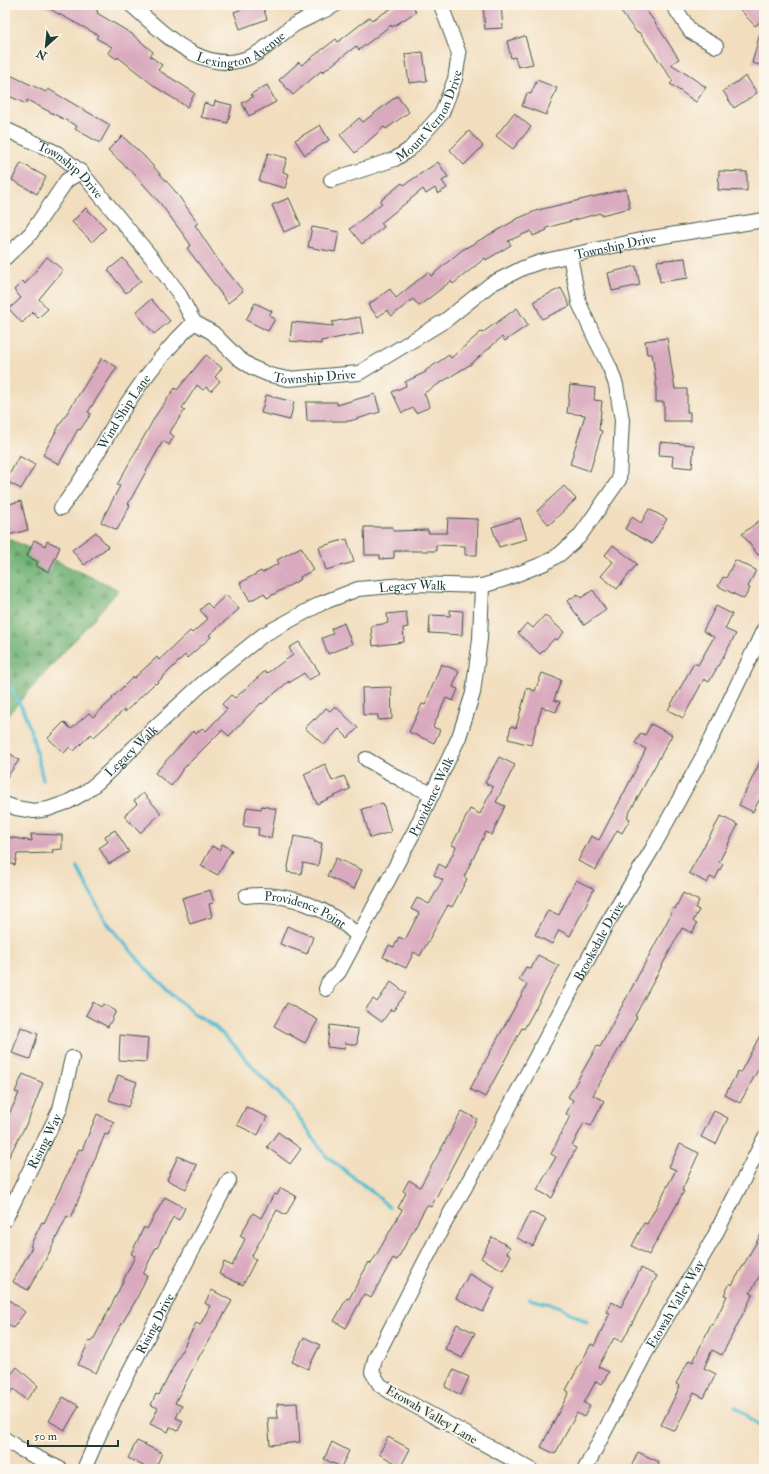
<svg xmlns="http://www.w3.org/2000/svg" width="769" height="1474" font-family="'IM FELL Double Pica',serif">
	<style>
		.forest { fill: url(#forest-firs); stroke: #467654 }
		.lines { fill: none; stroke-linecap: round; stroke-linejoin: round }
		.stream { stroke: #55bed2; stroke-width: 3.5 }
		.building { fill: #d9a9be }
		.street-casing { stroke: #3f5549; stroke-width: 16 }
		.street { stroke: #fff; stroke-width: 14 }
		.labels { text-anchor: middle; stroke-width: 4; stroke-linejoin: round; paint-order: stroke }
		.street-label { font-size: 13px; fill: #1f3d34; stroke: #fbf7ec }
	</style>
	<defs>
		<pattern id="forest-firs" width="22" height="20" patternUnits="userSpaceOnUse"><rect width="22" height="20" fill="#6eb073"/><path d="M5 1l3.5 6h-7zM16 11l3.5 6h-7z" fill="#5a905f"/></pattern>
	</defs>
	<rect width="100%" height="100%" fill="#fbf7ec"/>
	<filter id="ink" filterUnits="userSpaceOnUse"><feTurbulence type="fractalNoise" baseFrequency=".025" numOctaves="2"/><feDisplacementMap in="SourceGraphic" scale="8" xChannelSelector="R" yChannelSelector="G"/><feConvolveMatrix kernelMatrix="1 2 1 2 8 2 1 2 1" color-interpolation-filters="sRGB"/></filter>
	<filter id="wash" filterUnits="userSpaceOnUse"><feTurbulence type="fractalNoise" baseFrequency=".012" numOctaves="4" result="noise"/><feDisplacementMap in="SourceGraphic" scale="16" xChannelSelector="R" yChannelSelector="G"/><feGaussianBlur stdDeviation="0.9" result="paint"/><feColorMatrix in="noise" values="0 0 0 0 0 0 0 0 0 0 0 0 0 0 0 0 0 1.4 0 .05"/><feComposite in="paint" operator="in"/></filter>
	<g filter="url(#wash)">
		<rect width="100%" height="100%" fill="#f2debf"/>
		<polygon class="forest" points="5,537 119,590 5,718"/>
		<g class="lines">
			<g class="stream">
				<path d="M 5,681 C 28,707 35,747 43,780"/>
				<polyline points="77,867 105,920 148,971 194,1014 214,1026 235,1046 260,1075 291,1106 326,1156 370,1190 389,1207"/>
				<polyline points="529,1299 558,1306 587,1322"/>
				<polyline points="735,1406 759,1425 764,1425"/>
			</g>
		</g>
		<g id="blocks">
			<g class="building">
				<polygon points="42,5 87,5 98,11 97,13 132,34 153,52 150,56 162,65 158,70 195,93 187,107 157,88 118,57 117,59 108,53 112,47 96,38 98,35"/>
				<polygon points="254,5 262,5 267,19 240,29 234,12"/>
				<polygon points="397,5 412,5 416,12 392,27 391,25 359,50 356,46 323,72 322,70 293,95 279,80 299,62 302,65 336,39 338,42 370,17 372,20"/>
				<polygon points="483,5 501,5 503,28 485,29"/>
				<polygon points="631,5 642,5 654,21 679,59 671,64 706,87 696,102 670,84 673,81 639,32 637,33 621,12"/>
				<polygon points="736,5 764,5 764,18 755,26"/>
				<polygon points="761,29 764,29 764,66 752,63"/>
				<polygon points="525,36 533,64 518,67 515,57 511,58 507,41"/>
				<polygon points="423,52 427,81 409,83 405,54"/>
				<polygon points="8,74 46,92 48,89 110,125 100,143 75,129 77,126 27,100 26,104 5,94 5,80"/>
				<polygon points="746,76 757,93 734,108 723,91"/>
				<polygon points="537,80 557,88 546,115 522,106 527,93 531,94"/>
				<polygon points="267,85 276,102 249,116 242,103 253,97 251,94"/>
				<polygon points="397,96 409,112 386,129 384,127 355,153 340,135 359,118 363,122"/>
				<polygon points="215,101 232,105 228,123 201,117 204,103 214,106"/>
				<polygon points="514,113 531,127 513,149 496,136"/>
				<polygon points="320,125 329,140 305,155 295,140"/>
				<polygon points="469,131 483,146 464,165 450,150"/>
				<polygon points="122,136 144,156 175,191 198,223 195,225 218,260 243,291 228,303 187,248 191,245 160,203 135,175 108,150"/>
				<polygon points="268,153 287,158 283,172 289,174 285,188 259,181"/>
				<polygon points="438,162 448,177 442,181 447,188 438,194 435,188 426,194 423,189 381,223 384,227 362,244 350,229 382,203 380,201 402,183 404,185"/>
				<polygon points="21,163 46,177 37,194 12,180"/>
				<polygon points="719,171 747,172 747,191 718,190"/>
				<polygon points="626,189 630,208 601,215 600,213 546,228 547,230 533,236 531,231 508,241 511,245 486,260 485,258 453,284 451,281 419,306 413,299 392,316 387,310 378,317 368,305 390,289 396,298 428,272 431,276 462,250 514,221 514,220 538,210"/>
				<polygon points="289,198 301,225 284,232 272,205"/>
				<polygon points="86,208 106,228 92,242 72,222"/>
				<polygon points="312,227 339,232 335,252 308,247"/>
				<polygon points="47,257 63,270 39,299 48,309 38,318 33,312 22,323 9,309 21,298 14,290 23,281 25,284"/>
				<polygon points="123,258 141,281 126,293 108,270"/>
				<polygon points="685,258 688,278 660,282 657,261"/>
				<polygon points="636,266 640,285 612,291 608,273"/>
				<polygon points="561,288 570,306 542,319 534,301"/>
				<polygon points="151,299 170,321 154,334 136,312"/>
				<polygon points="255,303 272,311 269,315 275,319 268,331 246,320"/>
				<polygon points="517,308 528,325 505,341 502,337 471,364 424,393 430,407 416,413 413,408 402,413 392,392 406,386 405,382 426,372 425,371 449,355 451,358 481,332 482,333"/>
				<polygon points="360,317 363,333 321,341 321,344 290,341 292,322 333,326 332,322"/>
				<polygon points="667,338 675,389 687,389 687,412 690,412 690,421 664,421 664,402 656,402 656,381 652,354 647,354 645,341"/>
				<polygon points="206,355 222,368 215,377 220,381 211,391 206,387 203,390 197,385 182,408 185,410 169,433 174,436 169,445 163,441 128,504 130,505 117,530 101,522 120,486 117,485 156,415 175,388 177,390"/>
				<polygon points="102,358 117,367 88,412 91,414 80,430 78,429 59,464 43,455 60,424"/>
				<polygon points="570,385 595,388 594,400 602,401 599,430 602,431 590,471 570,464 585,415 567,413"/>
				<polygon points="375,394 380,412 350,421 307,421 306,402 337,402 337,405"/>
				<polygon points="266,395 294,402 290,420 261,413"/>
				<polygon points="660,442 694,445 692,468 672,466 673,456 659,455"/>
				<polygon points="19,456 35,465 21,489 6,481"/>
				<polygon points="564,486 576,499 549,525 537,511"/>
				<polygon points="21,501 28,530 8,535 5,521 5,505"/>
				<polygon points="649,509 667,519 652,544 625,529 632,517 641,523"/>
				<polygon points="764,517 764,551 758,555 742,534"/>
				<polygon points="448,518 478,519 477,555 465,555 465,546 436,545 436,551 394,551 394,558 380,559 380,555 365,555 364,527 393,527 393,531 428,530 428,533 447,533"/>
				<polygon points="520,518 527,539 499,547 492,527"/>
				<polygon points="96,532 108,547 84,565 72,550"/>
				<polygon points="347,539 354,562 326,570 319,547"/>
				<polygon points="34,540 45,546 47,541 60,547 49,572 36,566 38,562 27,556"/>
				<polygon points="613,545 637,564 617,589 601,576 613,562 605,555"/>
				<polygon points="301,547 313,570 300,577 301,579 267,598 264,593 250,601 240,583 261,571 262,573 279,563 277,560"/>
				<polygon points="735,560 756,570 748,587 750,588 744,599 718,586 723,577 726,578"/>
				<polygon points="593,590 606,610 584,625 567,601 578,594 581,598"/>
				<polygon points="226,595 239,609 209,635 211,637 187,658 185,655 156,684 155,683 125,712 124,710 94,737 91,734 74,751 70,747 64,753 48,738 64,722 71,729 89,713 93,717 113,699 112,698 133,677 134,678 157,657 159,660 190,631 192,633 208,619 200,610 207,603 212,608"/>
				<polygon points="716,606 732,614 725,629 736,634 709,682 704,679 683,718 668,710 694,663 698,665 714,637 703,631"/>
				<polygon points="450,610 463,611 462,635 429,633 430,615 450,616"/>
				<polygon points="406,612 408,627 403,628 404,642 373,646 371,626 388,623 387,614"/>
				<polygon points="545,615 564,632 557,640 555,638 540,654 518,633 527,623 533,628"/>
				<polygon points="344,623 352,644 328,654 322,638 333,634 331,629"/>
				<polygon points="299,642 320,673 309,680 304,673 289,683 289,681 262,704 261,703 229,736 222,730 183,769 171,786 155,773 193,731 196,734 202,728 206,731 227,709 222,704 231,695 235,698 265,671 267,673 293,655 289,648"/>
				<polygon points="441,664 459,671 453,687 458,689 453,701 446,698 433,727 440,730 434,743 409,732 422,704 425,705"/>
				<polygon points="542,673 561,680 554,700 560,702 556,712 542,707 531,745 508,739 511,726 516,728 527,688 535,691"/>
				<polygon points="391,687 392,719 378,720 378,715 363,715 362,688"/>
				<polygon points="335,706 358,728 348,738 339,729 324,745 305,728 314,719 315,720 326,708 330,711"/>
				<polygon points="651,724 672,735 627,817 630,819 622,833 617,830 596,870 578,861 591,836 599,840 626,789 646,749 635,743 641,733 645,735"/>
				<polygon points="5,750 19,760 5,780"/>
				<polygon points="764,754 764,790 753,812 739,805"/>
				<polygon points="499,757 515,765 496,802 505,806 492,835 486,832 464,877 467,879 452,907 448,905 420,956 414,952 406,968 383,957 389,945 394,947 399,937 405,940 419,913 411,909 417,898 429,904 443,880 434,875 439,864 446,868 456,847 452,845 470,809 480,814 493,787 485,783"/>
				<polygon points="325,764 332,781 344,776 350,789 317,804 304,774"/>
				<polygon points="143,793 161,813 140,833 124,816 137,804 134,801"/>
				<polygon points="383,803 391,832 370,838 362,809"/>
				<polygon points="262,806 276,809 271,838 258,835 259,828 243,826 247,807 261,809"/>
				<polygon points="721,816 738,825 719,862 723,864 715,879 710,877 707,883 689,873"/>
				<polygon points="115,830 129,852 109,864 99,848 108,842 105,836"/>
				<polygon points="31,834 62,835 62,849 52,850 53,853 17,854 15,865 5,862 5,840 7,837 32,841"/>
				<polygon points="294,836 315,840 314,842 322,843 318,866 303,863 301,874 287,872"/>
				<polygon points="222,844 232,850 218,875 201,866 212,846 219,850"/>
				<polygon points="336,858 362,870 354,889 327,876"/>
				<polygon points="576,880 594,889 570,936 559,930 552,944 535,935 548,910 559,915"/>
				<polygon points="210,890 214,903 209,904 212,917 190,924 182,898"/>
				<polygon points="683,893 699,901 695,908 699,910 693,921 697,924 692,933 682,928 635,1016 637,1017 593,1095 604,1101 591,1126 584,1123 572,1146 576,1148 552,1198 537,1190 556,1157 551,1154 570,1116 566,1114 573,1100 568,1097 597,1046 600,1047 668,920 673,908 675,909"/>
				<polygon points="287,926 313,937 307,954 280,944"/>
				<polygon points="538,955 559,966 524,1029 522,1028 485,1097 470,1089 527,985 519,980 526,967 531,969"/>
				<polygon points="391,982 406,993 393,1011 391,1009 382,1022 365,1010 373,999 377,1002"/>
				<polygon points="93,1002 101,1007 103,1004 116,1011 108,1027 86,1015"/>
				<polygon points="287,1003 318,1020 305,1043 274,1026"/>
				<polygon points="330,1025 358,1029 357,1045 345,1043 344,1049 327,1047"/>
				<polygon points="21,1027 38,1034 30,1059 12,1053"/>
				<polygon points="764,1028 764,1064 761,1069 759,1068 740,1103 725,1095 738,1071 740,1073"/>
				<polygon points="120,1035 148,1038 146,1062 119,1060"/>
				<polygon points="23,1074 43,1083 28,1121 5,1164 5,1122 16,1100 19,1093 15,1092"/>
				<polygon points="118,1075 137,1082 128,1107 109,1100"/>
				<polygon points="246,1107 267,1117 258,1135 237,1125"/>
				<polygon points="462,1111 477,1119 431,1207 427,1205 397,1260 393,1258 371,1298 364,1294 346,1328 334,1321 347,1298 349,1299 369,1262 371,1264 402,1210 398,1208 406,1193 403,1191 409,1180 420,1187"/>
				<polygon points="714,1111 728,1118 716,1144 701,1137"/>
				<polygon points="97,1114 114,1122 108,1135 105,1134 71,1218 67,1216 48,1255 28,1290 13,1282 32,1247 30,1246 42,1222 44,1223 79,1149 82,1150"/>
				<polygon points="278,1132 301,1149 290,1164 267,1147"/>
				<polygon points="680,1144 699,1153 682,1190 684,1191 649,1255 632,1246 644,1223 647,1224 676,1170 669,1167"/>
				<polygon points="178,1156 197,1165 186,1189 167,1180"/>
				<polygon points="281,1188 296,1196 286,1215 277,1210 251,1257 256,1259 243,1285 219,1274 224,1262 232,1266 245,1239 240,1236 253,1213 261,1218 274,1194 277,1195"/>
				<polygon points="165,1197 185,1208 179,1220 173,1217 157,1248 156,1247 143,1274 147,1276 136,1300 114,1337 96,1373 78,1365 89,1341 92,1342 116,1296 135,1256 131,1254 144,1227 147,1229"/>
				<polygon points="530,1212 546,1219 533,1246 517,1238"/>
				<polygon points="764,1229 764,1268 750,1293 753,1294 722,1355 712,1350 704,1368 716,1374 704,1398 694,1393 675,1431 661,1425 680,1386 676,1384 689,1360 693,1362 711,1324 713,1325 727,1296 724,1295 730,1283 732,1285"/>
				<polygon points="492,1237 510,1247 507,1253 511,1255 503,1270 481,1258"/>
				<polygon points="641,1268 657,1276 622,1342 614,1338 598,1367 609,1372 602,1384 596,1381 584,1403 590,1406 584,1417 577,1413 555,1454 541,1447 569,1392 566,1390 591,1344 594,1346 610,1313 607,1312 612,1302 621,1307"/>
				<polygon points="469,1274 495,1288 483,1312 456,1298"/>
				<polygon points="212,1290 232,1301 200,1355 175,1403 182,1406 176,1418 183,1421 178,1431 170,1427 168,1432 150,1424 158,1408 151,1405 156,1394 159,1395 196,1323 200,1325 210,1306 205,1303"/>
				<polygon points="5,1297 25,1312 13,1328 5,1322"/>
				<polygon points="457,1324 475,1333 462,1358 445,1349"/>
				<polygon points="304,1337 320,1345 308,1369 292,1362"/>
				<polygon points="17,1367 38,1386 26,1400 14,1389 5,1399 5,1381"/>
				<polygon points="453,1370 469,1377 461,1395 445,1387"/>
				<polygon points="63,1397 79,1406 65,1430 49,1421"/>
				<polygon points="297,1403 300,1442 270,1445 268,1418 278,1418 277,1404"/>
				<polygon points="388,1437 410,1449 401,1466 379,1454"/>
				<polygon points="137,1441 162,1453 155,1469 149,1469 128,1458"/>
				<polygon points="332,1442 349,1451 341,1467 324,1459"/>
				<polygon points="638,1452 659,1462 656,1469 630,1469"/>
			</g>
		</g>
	</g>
	<g filter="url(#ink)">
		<use href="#blocks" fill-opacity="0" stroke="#3f5549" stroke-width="1"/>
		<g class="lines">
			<defs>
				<g id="street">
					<path id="s1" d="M 131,5 C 163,32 205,79 252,56 C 267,49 280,34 294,25 C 307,18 322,12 335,5"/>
					<polyline points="673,5 691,32 716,46"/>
					<path id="s2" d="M 5,129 L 57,153 L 81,172 L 157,264 L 178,292 L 194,322 L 213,333 L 238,358 L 253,368 L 270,375 L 288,379 L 359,373 L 446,320 L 491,284 L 523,268 L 540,262 L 645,239 L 764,220"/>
					<path id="s3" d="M 331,180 L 395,159 L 410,149 L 442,113 L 455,79 L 459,54 L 441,5"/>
					<polyline points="5,258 31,233 67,180 81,172"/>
					<path id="s4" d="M 61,508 C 87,475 105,438 128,402 C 146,375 171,344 194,322"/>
					<polyline points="366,759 407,783 433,794"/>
					<path id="s5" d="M 5,804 L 16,808 L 34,811 L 48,809 L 68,802 L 84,793 L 98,782 L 153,729 L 203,683 L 263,635 L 322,603 L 358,589 L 415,584 L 482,586 L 505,579 L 545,563 L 560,554 L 579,537 L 619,480 L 622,420 L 616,385 L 610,368 L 594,336 L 579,303 L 570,256"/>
					<path id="s6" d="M 246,896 C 285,891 330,908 358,936"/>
					<path id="s7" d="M 326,989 L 328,983 L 339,972 L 415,830 L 459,737 L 473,693 L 480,639 L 482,586"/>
					<path id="s8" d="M 5,1220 L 60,1109 L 72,1058"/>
					<polyline points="5,1439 18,1448 60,1469"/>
					<path id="s9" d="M 84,1469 L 115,1399 L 229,1180"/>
					<path id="s10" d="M 530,1469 L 397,1396 L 380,1385 L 372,1372 L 375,1359 L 443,1226 L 488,1147 L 605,927 L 651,851 L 704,754 L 764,629"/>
					<path id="s11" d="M 585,1469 L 645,1354 L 713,1239 L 764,1139"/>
				</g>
			</defs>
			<use href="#street" class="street-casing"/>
			<use href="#street" class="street"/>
		</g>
	</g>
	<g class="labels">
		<g class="street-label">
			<text dy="5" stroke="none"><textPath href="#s1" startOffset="131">Lexington Avenue</textPath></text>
			<text dy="5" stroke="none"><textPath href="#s3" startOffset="124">Mount Vernon Drive</textPath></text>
			<text dy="5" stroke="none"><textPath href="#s2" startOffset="78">Township Drive</textPath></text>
			<text dy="5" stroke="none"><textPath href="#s2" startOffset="750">Township Drive</textPath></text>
			<text dy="5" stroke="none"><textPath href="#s2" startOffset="415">Township Drive</textPath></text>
			<text dy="5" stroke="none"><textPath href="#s4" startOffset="115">Wind Ship Lane</textPath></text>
			<text dy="5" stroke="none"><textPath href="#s5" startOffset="483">Legacy Walk</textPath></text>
			<text dy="5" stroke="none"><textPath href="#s5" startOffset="147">Legacy Walk</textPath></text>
			<text dy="5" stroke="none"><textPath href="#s7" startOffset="220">Providence Walk</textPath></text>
			<text dy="5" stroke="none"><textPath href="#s6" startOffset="62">Providence Point</textPath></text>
			<text dy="5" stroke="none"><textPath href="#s10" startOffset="675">Brooksdale Drive</textPath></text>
			<text dy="5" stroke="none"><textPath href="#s8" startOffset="88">Rising Way</textPath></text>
			<text dy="5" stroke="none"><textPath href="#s11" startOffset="188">Etowah Valley Way</textPath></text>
			<text dy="5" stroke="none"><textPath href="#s9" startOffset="162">Rising Drive</textPath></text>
			<text transform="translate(432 1414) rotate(30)" y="5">Etowah Valley Lane</text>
		</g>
	</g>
	<rect width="769" height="1474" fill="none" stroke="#fbf7ec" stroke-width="20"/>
	<g transform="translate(46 46) rotate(207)" stroke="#fbf7ec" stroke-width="3" paint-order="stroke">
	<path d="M0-3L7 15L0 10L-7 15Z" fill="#1f3d34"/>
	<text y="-6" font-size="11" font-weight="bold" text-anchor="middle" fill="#1f3d34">N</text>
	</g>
	<path d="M28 1440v6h90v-6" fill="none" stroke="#1f3d34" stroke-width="2"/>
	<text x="34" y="1440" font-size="12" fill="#1f3d34" stroke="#fbf7ec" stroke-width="3" paint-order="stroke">50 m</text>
</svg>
